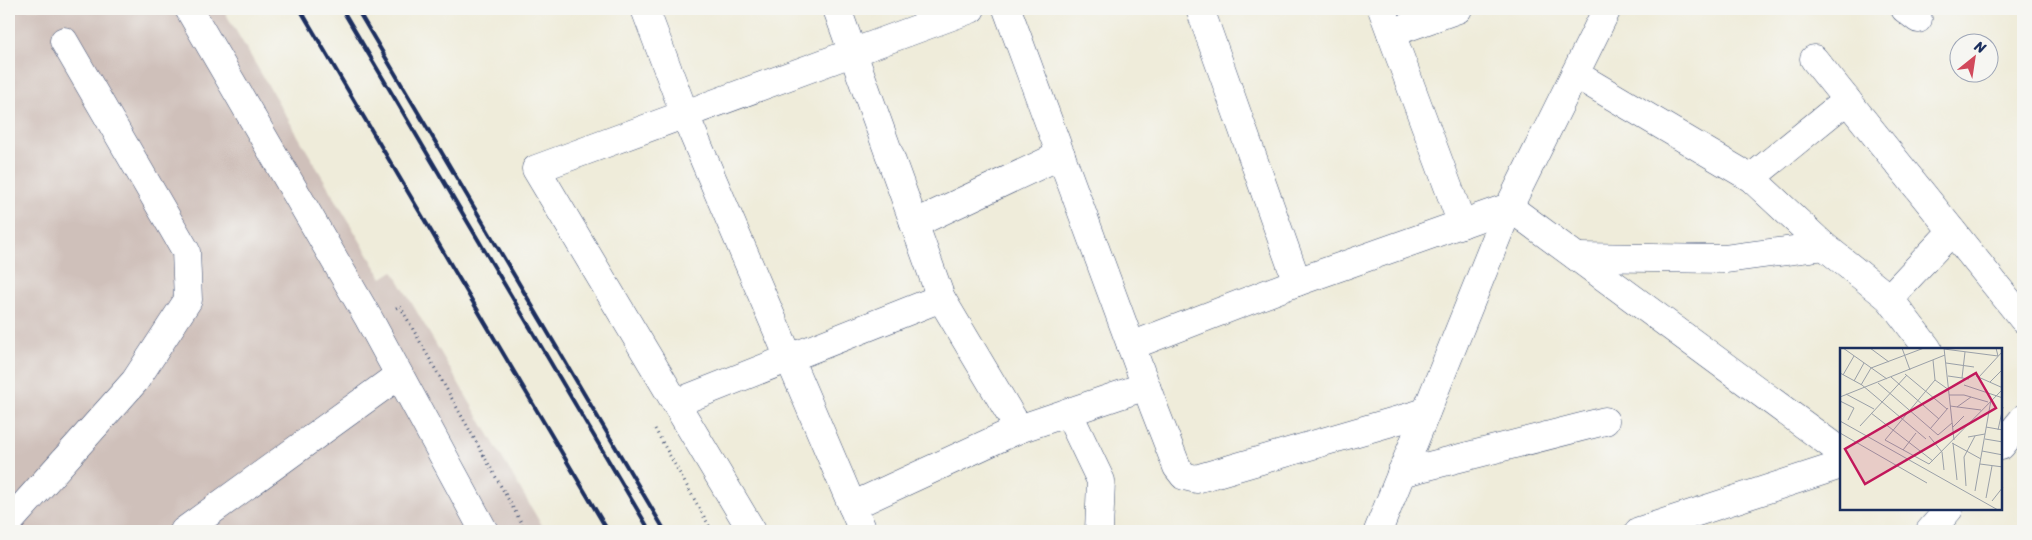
<svg xmlns="http://www.w3.org/2000/svg" width="2032" height="540" font-family="Sriracha,sans-serif">
	<style>
		.industrial { fill: #cfc0ba }
		.lines { fill: none; stroke-linecap: round; stroke-linejoin: round }
		.minor-casing { stroke: #3b4b71; stroke-width: 29 }
		.path { stroke: #3b4b71; stroke-width: 3; stroke-dasharray: 1 4; stroke-linecap: butt }
		.minor { stroke: #fff; stroke-width: 28 }
		.rail { stroke: #1b2f5e; stroke-width: 4 }
		.inset-road { fill: none; stroke: #9aa0a8; stroke-width: 1 }
		.view { fill: #c2185b; fill-opacity: 0.15; stroke: #c2185b; stroke-width: 2.5 }
		.inset-edge { fill: none; stroke: #1b2f5e; stroke-width: 2.5 }
	</style>
	<rect width="100%" height="100%" fill="#f6f6f2"/>
	<filter id="ink" filterUnits="userSpaceOnUse"><feTurbulence type="fractalNoise" baseFrequency=".02" numOctaves="2"/><feDisplacementMap in="SourceGraphic" scale="10" xChannelSelector="R" yChannelSelector="G"/><feConvolveMatrix kernelMatrix="1 2 1 2 8 2 1 2 1" color-interpolation-filters="sRGB"/></filter>
	<filter id="wash" filterUnits="userSpaceOnUse"><feTurbulence type="fractalNoise" baseFrequency=".0096" numOctaves="4" result="noise"/><feDisplacementMap in="SourceGraphic" scale="20" xChannelSelector="R" yChannelSelector="G"/><feGaussianBlur stdDeviation="1.12" result="paint"/><feColorMatrix in="noise" values="0 0 0 0 0 0 0 0 0 0 0 0 0 0 0 0 0 1.4 0 .05"/><feComposite in="paint" operator="in"/></filter>
	<g filter="url(#wash)">
		<rect width="100%" height="100%" fill="#efecda"/>
		<polygon class="industrial" points="9,9 223,9 382,278 393,271 545,531 9,531"/>
	</g>
	<g filter="url(#ink)">
		<g class="lines">
			<defs>
				<g id="minor">
					<polyline points="189,9 369,319 484,531"/>
					<polyline points="645,9 685,115 863,531"/>
					<polyline points="837,9 941,298 1019,429"/>
					<polyline points="1007,9 1154,408 1177,467 1184,476 1196,479 1426,412"/>
					<polyline points="1200,9 1297,282"/>
					<polyline points="1382,9 1462,224"/>
					<polyline points="1905,9 1918,19"/>
					<polyline points="1391,33 1458,9"/>
					<polyline points="1814,59 2023,319"/>
					<polyline points="1575,74 1751,178 1824,246 1889,298 1928,349"/>
					<polyline points="1751,178 1847,100"/>
					<polyline points="1509,207 1841,452"/>
					<polyline points="914,224 1061,155"/>
					<polyline points="1577,257 1725,259 1824,246"/>
					<polyline points="1889,298 1952,231"/>
					<polyline points="1131,346 1297,282 1509,207"/>
					<polyline points="676,403 941,298"/>
					<polyline points="1068,412 1101,481 1099,531"/>
					<polyline points="2001,446 2023,419"/>
					<polyline points="1401,473 1605,421"/>
					<polyline points="852,506 1019,429 1146,386"/>
					<polyline points="9,522 135,381 188,300 186,251 64,41"/>
					<polyline points="184,531 399,375"/>
					<polyline points="752,531 536,169 971,9"/>
					<polyline points="1378,531 1509,207 1607,9"/>
					<polyline points="1639,531 1841,465"/>
					<polyline points="1930,531 1949,509"/>
				</g>
			</defs>
			<use href="#minor" class="minor-casing"/>
			<g class="path">
				<polyline points="396,308 400,306 526,531"/>
				<polyline points="655,429 712,531"/>
			</g>
			<use href="#minor" class="minor"/>
			<g class="rail">
				<polyline points="300,9 608,531"/>
				<polyline points="342,9 650,531"/>
				<polyline points="357,9 665,531"/>
			</g>
		</g>
	</g>
	<g transform="translate(1840 348)">
		<rect width="162" height="162" fill="#efecda"/>
		<path class="inset-road" d="M 3,0 L 47,31M 30,0 L 49,14M 62,0 L 70,22M 104,0 L 114,92M 104,1 L 158,8 L 156,0M 93,12 L 95,32 L 45,92 L 89,116 L 163,41M 106,15 L 134,19M 0,25 L 22,37 L 86,91M 65,26 L 107,61M 3,27 L 14,8M 108,28 L 129,31M 136,28 L 163,40M 51,29 L 99,71M 139,29 L 163,3M 122,30 L 125,4M 95,32 L 109,42M 14,33 L 24,15M 150,34 L 163,21M 38,35 L 98,87 L 112,75M 21,37 L 31,20 L 84,0M 124,37 L 163,50M 6,46 L 34,61M 109,47 L 124,47 L 148,54M 0,49 L 105,7M 0,53 L 14,60 L 8,72M 110,58 L 141,62M 117,59 L 131,49M 31,65 L 93,113M 0,73 L 158,162M 20,78 L 67,27M 113,79 L 124,68M 146,79 L 163,82M 90,81 L 108,60M 158,82 L 163,59M 0,85 L 87,135M 89,88 L 102,104 L 104,122M 128,89 L 145,86M 145,91 L 163,94M 112,95 L 141,111M 113,95 L 117,132M 63,102 L 76,85M 142,103 L 163,107M 140,116 L 163,119M 126,138 L 124,109 L 135,88M 135,143 L 151,52M 146,150 L 152,118M 152,153 L 163,139"/>
		<path class="view" d="M 136,25 L 156,60 L 25,136 L 5,101 Z"/>
		<rect width="162" height="162" class="inset-edge"/>
	</g>
	<rect width="2032" height="540" fill="none" stroke="#f6f6f2" stroke-width="30"/>
	<g transform="translate(1974 58) rotate(30)"><circle r="24" fill="#f6f6f2" stroke="#9ea6b7"/>
	<path d="M0-4L9 19L0 12L-9 19Z" fill="#d1495b"/>
	<text y="-8" font-size="14" font-weight="bold" text-anchor="middle" fill="#1b2f5e">N</text>
	</g>
</svg>
